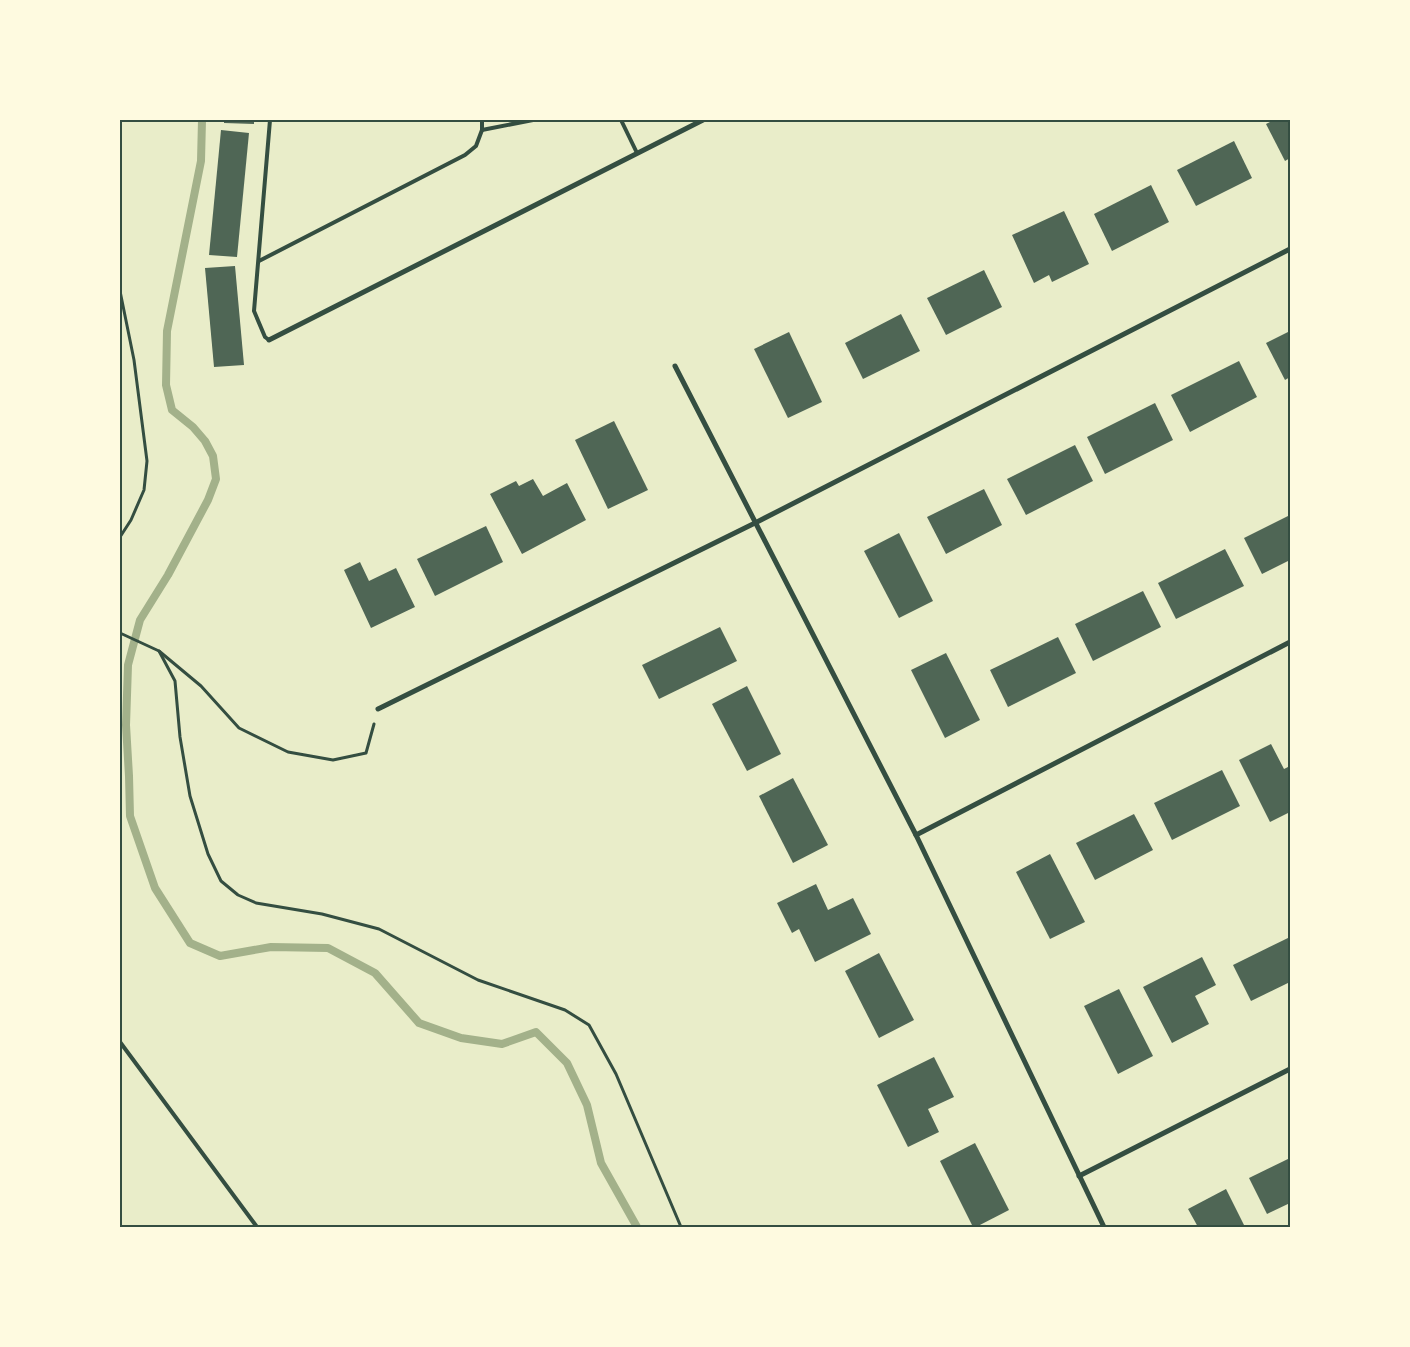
<svg xmlns="http://www.w3.org/2000/svg" width="1410" height="1347" font-family="'Work Sans',sans-serif">
	<style>
		.lines { fill: none; stroke-linecap: round; stroke-linejoin: round }
		.stream { stroke: #a3b18a; stroke-width: 8 }
		.building { fill: #4f6655 }
		.path { stroke: #344e41; stroke-width: 3 }
		.service { stroke: #344e41; stroke-width: 4 }
		.minor { stroke: #344e41; stroke-width: 5 }
		.neatline { fill: none; stroke: #344e41; stroke-width: 2 }
	</style>
	<rect width="100%" height="100%" fill="#e9edc9"/>
	<g class="lines">
		<polyline class="stream" points="202,120 201,161 167,331 166,385 172,410 193,427 205,441 213,456 216,479 208,500 168,575 140,620 128,665 126,725 129,776 130,816 155,888 190,943 220,956 271,947 328,948 375,973 419,1023 461,1038 502,1044 536,1032 567,1063 587,1105 601,1163 637,1227"/>
	</g>
	<g class="building">
		<polygon points="224,120 254,120 254,124 224,123"/>
		<polygon points="1274,120 1290,120 1290,158 1285,161 1266,124"/>
		<polygon points="221,130 249,133 237,257 209,255"/>
		<polygon points="1234,141 1252,178 1196,206 1177,170"/>
		<polygon points="1151,185 1169,222 1112,251 1094,214"/>
		<polygon points="1064,211 1089,264 1052,282 1049,275 1034,283 1012,235"/>
		<polygon points="235,266 244,365 214,367 205,268"/>
		<polygon points="984,270 1002,307 946,335 927,298"/>
		<polygon points="901,314 920,351 863,379 845,343"/>
		<polygon points="1290,331 1290,377 1285,380 1266,343"/>
		<polygon points="789,332 822,402 788,418 754,349"/>
		<polygon points="1239,361 1257,397 1190,432 1171,395"/>
		<polygon points="1155,403 1173,440 1105,474 1087,437"/>
		<polygon points="614,421 648,490 608,509 575,440"/>
		<polygon points="1075,445 1093,481 1026,515 1007,479"/>
		<polygon points="533,479 543,496 567,483 586,520 522,554 490,494 516,481 519,486"/>
		<polygon points="984,489 1002,525 946,554 927,517"/>
		<polygon points="1290,515 1290,560 1262,574 1244,538"/>
		<polygon points="486,526 503,562 435,596 417,559"/>
		<polygon points="899,533 933,601 899,618 864,551"/>
		<polygon points="1225,549 1244,586 1176,619 1158,583"/>
		<polygon points="360,562 369,581 396,568 415,607 371,628 344,570"/>
		<polygon points="1143,591 1161,627 1093,661 1075,624"/>
		<polygon points="720,627 737,661 659,699 642,665"/>
		<polygon points="1058,637 1076,673 1008,707 990,670"/>
		<polygon points="946,653 980,720 945,738 911,670"/>
		<polygon points="747,686 781,754 747,771 712,704"/>
		<polygon points="1271,744 1284,769 1290,766 1290,812 1270,822 1239,760"/>
		<polygon points="1222,770 1240,806 1172,840 1154,803"/>
		<polygon points="793,778 828,845 793,863 759,796"/>
		<polygon points="1134,814 1153,850 1095,880 1076,843"/>
		<polygon points="1050,854 1085,922 1050,939 1016,872"/>
		<polygon points="816,884 828,910 853,898 871,934 815,962 799,929 792,933 777,903"/>
		<polygon points="1290,937 1290,982 1251,1001 1233,965"/>
		<polygon points="879,953 914,1020 879,1038 845,971"/>
		<polygon points="1202,957 1216,985 1195,996 1209,1024 1172,1043 1143,987"/>
		<polygon points="1119,989 1153,1056 1118,1074 1084,1006"/>
		<polygon points="934,1057 954,1097 928,1109 939,1132 908,1147 877,1085"/>
		<polygon points="975,1143 1009,1210 976,1227 973,1227 940,1161"/>
		<polygon points="1290,1158 1290,1203 1267,1214 1249,1178"/>
		<polygon points="1226,1189 1245,1227 1198,1227 1188,1209"/>
	</g>
	<g class="lines">
		<g class="path">
			<polyline points="120,291 134,360 147,461 144,490 131,520 120,537"/>
			<polyline points="120,633 159,651 201,686 239,728 288,752 333,760 366,753 374,724"/>
			<polyline points="159,651 175,681 180,737 190,796 208,854 221,881 238,895 256,903 322,914 379,929 478,980 565,1010 589,1025 616,1074 681,1227"/>
		</g>
		<g class="service">
			<polyline points="482,120 482,130 533,120"/>
			<polyline points="621,120 637,153"/>
			<polyline points="259,261 465,155 476,146 482,130"/>
			<polyline points="269,340 265,337 254,311 270,120"/>
			<polyline points="120,1042 257,1227"/>
		</g>
		<g class="minor">
			<polyline points="269,340 703,120"/>
			<polyline points="675,366 916,835 1104,1227"/>
			<polyline points="378,709 755,523 1290,249"/>
			<polyline points="916,835 1290,642"/>
			<polyline points="1079,1176 1290,1069"/>
		</g>
	</g>
	<rect width="1410" height="1347" fill="none" stroke="#fefae0" stroke-width="242"/>
	<rect x="121" y="121" width="1168" height="1105" class="neatline"/>
</svg>
